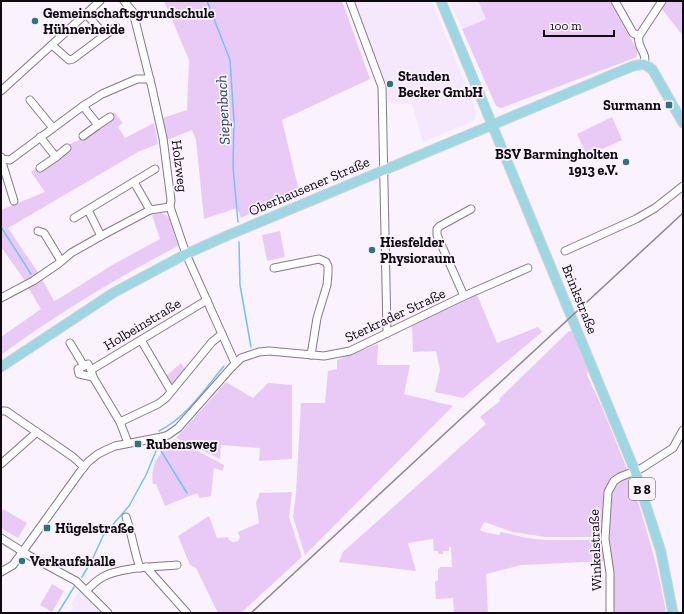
<svg xmlns="http://www.w3.org/2000/svg" width="684" height="614" font-family="'Zilla Slab',serif">
	<style>
		.built { fill: #f6e8fc }
		.green { fill: #e9caf6 }
		.lines { fill: none; stroke-linecap: round; stroke-linejoin: round }
		.stream { stroke: #70c4f1; stroke-width: 1.5 }
		.minor-casing { stroke: #847989; stroke-width: 9 }
		.major-casing { stroke: #d4d3d4; stroke-width: 11 }
		.minor { stroke: #fff; stroke-width: 7 }
		.major { stroke: #9dd7e3; stroke-width: 9 }
		.rail { stroke: #8c868f; stroke-width: 1.5 }
		.poi-dot { fill: #2d757e; stroke: #faf2fd; stroke-width: 1.5 }
		.labels { text-anchor: middle; stroke-width: 3.5; stroke-linejoin: round; paint-order: stroke }
		.shield { fill: #faf2fd; stroke: #555057; stroke-width: 1 }
		.shield-label { font-size: 13px; font-weight: bold; fill: #0e0a10 }
		.poi-label { font-size: 14px; font-weight: bold; fill: #0e0a10; stroke: #faf2fd; text-anchor: start }
		.street-label { font-size: 14px; fill: #0e0a10; stroke: #faf2fd }
		.water-label { font-size: 15px; font-style: italic; fill: #204559; stroke: #faf2fd }
	</style>
	<rect width="100%" height="100%" fill="#faf2fd"/>
	<g class="built">
		<polygon points="353,1 432,1 474,106 476,112 476,118 471,122 423,142 412,104 387,103 387,91"/>
		<polygon points="453,1 478,1 486,19 462,29 450,3"/>
		<polygon points="80,590 92,605 99,613 68,613 74,608 71,604"/>
	</g>
	<g class="green">
		<polygon points="164,1 342,1 370,79 282,120 299,191 241,218 237,208 204,219 196,140 192,130 167,140 163,118 187,110 189,60"/>
		<polygon points="478,1 610,1 637,50 637,57 501,108 496,106 462,29 486,19"/>
		<polygon points="666,1 683,1 683,36 661,8"/>
		<polygon points="114,112 123,123 118,127 125,138 154,123 158,144 138,152 8,228 39,274 26,282 1,247 1,210 45,192 31,172 75,141 76,142 111,118 110,115"/>
		<polygon points="612,117 622,140 587,156 577,134"/>
		<path d="M 161,213 L 166,215 L 169,218 L 178,246 C 116,278 57,314 1,355 L 1,337 L 41,309 L 28,287 L 42,279 L 54,301 L 60,298 L 114,264 L 160,239 L 152,215 Z"/>
		<polygon points="280,231 285,257 267,261 262,235"/>
		<polygon points="477,295 497,343 538,327 542,332 463,398 435,392 440,370 436,351 413,352 412,326"/>
		<polygon points="569,331 572,331 588,371 587,375 601,405 627,469 612,481 604,537 545,537 513,532 484,522 480,530 484,532 499,535 501,532 527,538 545,540 600,540 602,541 607,561 522,565 486,574 488,613 454,613 453,598 436,599 435,582 438,580 438,570 440,567 452,567 451,547 449,547 449,551 443,551 443,554 438,554 438,551 434,551 433,539 408,543 416,571 339,562 343,552 486,424 480,417 500,401 499,399"/>
		<polygon points="378,344 377,365 410,365 404,394 453,406 305,555 293,517 296,493 301,403 325,403 328,371 337,369 337,360"/>
		<polygon points="181,363 185,370 174,383 170,384 165,377"/>
		<polygon points="226,382 253,398 268,383 292,385 292,459 259,461 260,448 221,445 220,459 176,438"/>
		<path d="M 175,439 L 224,465 L 223,471 L 214,468 L 211,496 L 200,498 L 197,493 L 165,506 L 156,484 L 153,484 C 150,462 160,453 175,439 Z"/>
		<path d="M 629,474 C 644,521 658,564 666,613 L 613,613 C 611,590 601,500 614,484 C 617,480 624,477 629,474 Z"/>
		<polygon points="292,492 289,517 302,557 241,613 218,613 196,568 190,565 178,536 209,516 217,538 228,537 229,540 233,542 238,541 240,537 238,532 259,523 256,502 259,496 259,493"/>
		<polygon points="3,509 27,523 18,538 1,528 1,511"/>
		<polygon points="52,584 64,591 52,612 40,605"/>
	</g>
	<g class="lines">
		<g class="stream">
			<polyline points="207,1 230,60 234,121 233,167 238,222"/>
			<polyline points="1,227 31,274"/>
			<polyline points="239,242 240,285 251,347"/>
			<path d="M 159,431 C 187,417 204,390 224,366"/>
			<polyline points="158,446 187,493"/>
			<polyline points="82,577 92,560 103,536 129,506 146,475 158,446"/>
			<polyline points="58,613 74,587"/>
		</g>
		<defs>
			<g id="minor">
				<polyline points="124,1 133,12 152,88 163,138 171,200 170,207 186,254 235,363"/>
				<polyline points="350,1 382,87 387,333"/>
				<polyline points="615,1 633,33 639,36"/>
				<polyline points="105,35 116,27"/>
				<polyline points="52,45 69,60 73,59 105,35 86,14"/>
				<path d="M 644,64 C 648,52 636,48 639,36 L 662,1"/>
				<polyline points="1,91 100,1"/>
				<polyline points="30,100 53,128"/>
				<polyline points="83,106 98,125 83,136"/>
				<polyline points="98,125 110,117"/>
				<polyline points="40,137 56,157 40,168"/>
				<polyline points="1,157 1,159 10,160 83,106 102,94 137,79 150,79"/>
				<polyline points="56,157 67,148"/>
				<polyline points="1,159 14,201"/>
				<polyline points="134,182 150,210"/>
				<polyline points="88,210 101,236"/>
				<polyline points="74,218 155,169"/>
				<polyline points="38,231 44,233 61,261"/>
				<polyline points="565,251 636,219 655,208 683,186"/>
				<polyline points="274,268 319,259 326,262 328,266 328,274 327,285 317,318 311,355"/>
				<polyline points="464,296 437,235 437,229 440,226 471,209"/>
				<polyline points="1,298 33,281 58,264 71,253 101,236 150,210 170,207"/>
				<polyline points="141,340 171,391"/>
				<polyline points="70,343 84,366 88,364 91,370 93,377 120,422 128,443"/>
				<polyline points="84,366 78,369 79,374 93,377"/>
				<polyline points="91,370 207,300"/>
				<polyline points="1,411 6,411 9,413 73,457 84,467"/>
				<polyline points="120,422 158,404 166,398 212,342 222,334"/>
				<polyline points="1,464 37,432"/>
				<path d="M 126,517 C 132,534 134,551 140,568"/>
				<polyline points="1,538 28,555 76,581 108,613"/>
				<polyline points="146,567 187,613"/>
				<polyline points="1,572 13,565 80,472 88,462 98,454 106,450 115,446 162,437 168,435 178,428 231,368 241,358 259,352 269,351 324,356 350,351 464,296 528,268"/>
				<path d="M 87,590 C 91,586 96,581 101,578 C 118,567 156,567 177,565"/>
				<polyline points="610,613 610,573 605,539 608,492 614,481 620,477 642,468 673,448 683,430"/>
			</g>
			<g id="major">
				<polyline points="441,1 635,471 661,552 673,613"/>
				<polyline points="1,367 113,293 186,254 224,237 633,66 644,64 652,69 683,123"/>
			</g>
		</defs>
		<use href="#minor" class="minor-casing"/>
		<use href="#major" class="major-casing"/>
		<use href="#minor" class="minor"/>
		<use href="#major" class="major"/>
		<polyline class="rail" points="251,613 683,213"/>
	</g>
	<g class="poi-dot">
		<circle cx="35" cy="21" r="4"/>
		<circle cx="390" cy="84" r="4"/>
		<rect x="665" y="101" width="8" height="8" rx="2"/>
		<circle cx="626" cy="162" r="4"/>
		<circle cx="372" cy="250" r="4"/>
		<rect x="134" y="440" width="8" height="8" rx="2"/>
		<rect x="43" y="524" width="8" height="8" rx="2"/>
		<circle cx="22" cy="561" r="4"/>
	</g>
	<g class="labels">
		<rect class="shield" x="629" y="478" width="26" height="22" rx="3"/>
		<g class="shield-label">
			<text x="642" y="494">B 8</text>
		</g>
		<g class="poi-label">
			<text x="43" y="18">Gemeinschaftsgrundschule<tspan x="43" dy="16">Hühnerheide</tspan></text>
			<text x="398" y="81">Stauden<tspan x="398" dy="16">Becker GmbH</tspan></text>
			<text x="661" y="110" text-anchor="end">Surmann</text>
			<text x="618" y="159" text-anchor="end">BSV Barmingholten<tspan x="618" dy="16">1913 e.V.</tspan></text>
			<text x="380" y="247">Hiesfelder<tspan x="380" dy="16">Physioraum</tspan></text>
			<text x="146" y="449">Rubensweg</text>
			<text x="55" y="533">Hügelstraße</text>
			<text x="30" y="566">Verkaufshalle</text>
		</g>
		<g class="street-label">
			<text transform="translate(180 166) rotate(83)" y="5">Holzweg</text>
			<text transform="translate(309 186) rotate(-23)" y="5">Oberhausener Straße</text>
			<text transform="translate(580 299) rotate(68)" y="5">Brinkstraße</text>
			<text transform="translate(395 315) rotate(-25)" y="5">Sterkrader Straße</text>
			<text transform="translate(142 324) rotate(-31)" y="5">Holbeinstraße</text>
			<text transform="translate(595 550) rotate(-92)" y="5">Winkelstraße</text>
		</g>
		<g class="water-label">
			<text transform="translate(223 110) rotate(-93)" y="5">Siepenbach</text>
		</g>
	</g>
	<rect width="684" height="614" fill="none" stroke="#0e0a10" stroke-width="4"/>
	<path d="M544 30v6h70v-6" fill="none" stroke="#0e0a10" stroke-width="2"/>
	<text x="550" y="30" font-size="12" fill="#0e0a10" stroke="#faf2fd" stroke-width="3" paint-order="stroke">100 m</text>
</svg>
